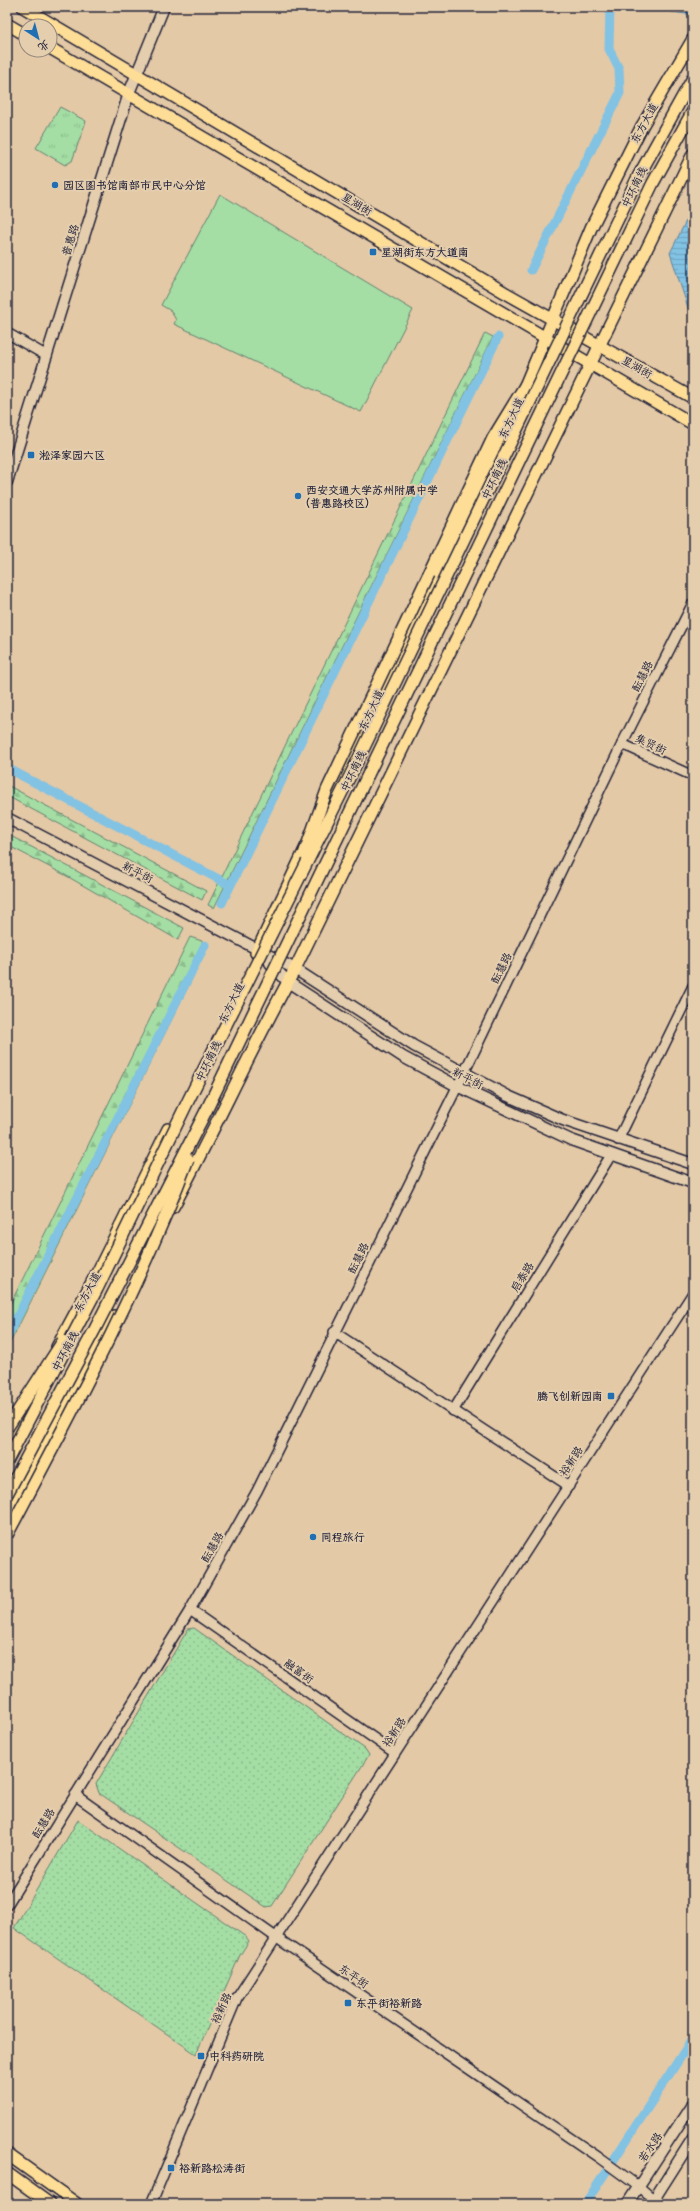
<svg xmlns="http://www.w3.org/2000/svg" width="700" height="2211" font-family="'Comic Neue','LXGW WenKai TC',sans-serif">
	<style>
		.grass { fill: url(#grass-dots); stroke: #638070 }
		.forest { fill: url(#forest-firs); stroke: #638070 }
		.park { fill: url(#park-tufts); stroke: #638070 }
		.pitch { fill: #a4dea4; stroke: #638070 }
		.water { fill: url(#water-rules); stroke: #5c82a0 }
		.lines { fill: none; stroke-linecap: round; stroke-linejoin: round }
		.canal { stroke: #82c2e3; stroke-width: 9 }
		.tertiary-casing { stroke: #22223b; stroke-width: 12 }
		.secondary-casing { stroke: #22223b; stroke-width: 13 }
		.primary-casing { stroke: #22223b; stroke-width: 14 }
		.trunk-casing { stroke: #22223b; stroke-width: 14 }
		.tertiary { stroke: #e4cead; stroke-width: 9 }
		.secondary { stroke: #e4cead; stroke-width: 10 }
		.primary { stroke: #fedd96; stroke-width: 11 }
		.trunk { stroke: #fedd96; stroke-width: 11 }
		.trunk-bridge-casing { stroke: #22223b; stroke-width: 14; stroke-linecap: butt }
		.trunk-bridge { stroke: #fedd96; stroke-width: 11 }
		.poi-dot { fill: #1f6fb2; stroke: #e4cead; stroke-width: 1.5 }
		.labels { text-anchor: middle; stroke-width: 4; stroke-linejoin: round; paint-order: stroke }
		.street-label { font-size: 11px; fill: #22223b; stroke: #e4cead }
		.poi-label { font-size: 11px; font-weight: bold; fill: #22223b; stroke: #e4cead; text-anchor: start }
	</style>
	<defs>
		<pattern id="grass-dots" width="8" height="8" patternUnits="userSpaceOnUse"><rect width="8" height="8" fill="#a4dea4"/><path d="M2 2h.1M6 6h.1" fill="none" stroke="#8dbe8e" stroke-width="1.8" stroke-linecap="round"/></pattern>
		<pattern id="forest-firs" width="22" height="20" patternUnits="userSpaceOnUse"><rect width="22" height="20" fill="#a4dea4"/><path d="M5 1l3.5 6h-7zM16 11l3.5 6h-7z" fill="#8dbe8e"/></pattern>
		<pattern id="park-tufts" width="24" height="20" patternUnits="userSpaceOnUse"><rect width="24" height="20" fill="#a4dea4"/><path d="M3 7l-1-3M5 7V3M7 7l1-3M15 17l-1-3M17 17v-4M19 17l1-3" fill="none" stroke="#8dbe8e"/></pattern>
		<pattern id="water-rules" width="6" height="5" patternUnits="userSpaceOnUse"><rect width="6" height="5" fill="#82c2e3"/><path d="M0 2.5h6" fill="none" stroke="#70a6c4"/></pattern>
	</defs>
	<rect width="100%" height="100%" fill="#e4c9a6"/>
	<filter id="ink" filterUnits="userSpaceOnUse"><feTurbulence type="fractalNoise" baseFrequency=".025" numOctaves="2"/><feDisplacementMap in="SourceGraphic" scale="8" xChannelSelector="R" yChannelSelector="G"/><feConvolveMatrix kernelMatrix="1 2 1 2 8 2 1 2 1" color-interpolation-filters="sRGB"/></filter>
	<g filter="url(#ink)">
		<g class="grass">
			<polygon points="194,1628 365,1749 369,1755 272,1906 266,1907 99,1793 96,1784 188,1629"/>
			<polygon points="78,1820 246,1937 249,1941 240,1955 196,2054 14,1928"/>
		</g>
		<g class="forest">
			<polygon points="485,333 493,337 214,908 208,905"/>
			<polygon points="7,785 206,891 202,900 7,796"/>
			<polygon points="7,834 184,928 178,940 65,875 7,845"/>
			<polygon points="190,937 205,942 191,981 7,1349 7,1311"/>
		</g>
		<polygon class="park" points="60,107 86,121 72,161 65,165 36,148"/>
		<polygon class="pitch" points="220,194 413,310 361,412 174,324 176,320 171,311 161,305"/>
		<g class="water">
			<polygon points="638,7 693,7 693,15"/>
			<polygon points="693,207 693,323 670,253"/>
		</g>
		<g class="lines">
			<g class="canal">
				<polyline points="531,270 620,93 619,69 609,49 610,7"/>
				<polyline points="7,768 230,885"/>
				<polyline points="222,903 498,337"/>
				<polyline points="7,1337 205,945"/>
				<polyline points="585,2204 693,2038"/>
			</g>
			<defs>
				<g id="tertiary">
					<polyline points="7,333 47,356"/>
					<polyline points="622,744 693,776"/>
					<polyline points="618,1140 693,986"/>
					<polyline points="334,1332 569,1486"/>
					<polyline points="453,1411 611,1155"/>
					<polyline points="190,1610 395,1753"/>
					<polyline points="75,1795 277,1938 598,2157 638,2186 659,2204"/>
					<polyline points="7,1905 190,1610 257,1491 464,1073 622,744 693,603"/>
					<polyline points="151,2204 237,1998 693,1293"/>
				</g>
				<g id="secondary">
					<polyline points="7,482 129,93 164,7"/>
					<polyline points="7,818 295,969 414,1046 508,1096 563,1120 693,1164"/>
					<polyline points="270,963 288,982 403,1057 457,1086 571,1140 693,1183"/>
					<polyline points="627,2204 693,2103"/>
					<polyline points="651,2204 693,2138"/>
				</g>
				<g id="primary">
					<polyline points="23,7 504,292 693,398"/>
					<polyline points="7,24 26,35"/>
					<polyline points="50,48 693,424"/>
					<polyline points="522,393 591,228 642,126 693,39"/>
					<polyline points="325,808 513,414"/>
					<polyline points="256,953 307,845"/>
					<path d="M 173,1207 C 215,1129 252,1047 295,969 L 693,154"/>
					<polyline points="57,1347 99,1269 168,1129"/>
					<polyline points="7,1442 25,1409"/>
					<polyline points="7,1518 115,1316"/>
					<polyline points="7,2154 77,2204"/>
					<polyline points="7,2173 50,2204"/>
				</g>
				<polyline id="trunk" points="429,574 493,438 526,384"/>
			</defs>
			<use href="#tertiary" class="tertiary-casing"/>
			<use href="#secondary" class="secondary-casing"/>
			<use href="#primary" class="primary-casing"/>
			<use href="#trunk" class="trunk-casing"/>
			<use href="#tertiary" class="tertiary"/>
			<use href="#secondary" class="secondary"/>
			<use href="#primary" class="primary"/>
			<use href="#trunk" class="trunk"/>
			<defs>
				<g id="trunk-bridge">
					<polyline points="304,854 327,790 429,574"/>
					<polyline points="7,1428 63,1341"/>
					<polyline points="7,1461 97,1289 189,1099 357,762 638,177 693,78"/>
					<polyline points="7,1494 95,1329 207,1109 653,183 693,111"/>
					<path d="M 7,1535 C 72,1412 139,1289 188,1159"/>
				</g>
			</defs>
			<use href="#trunk-bridge" class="trunk-bridge-casing"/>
			<use href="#trunk-bridge" class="trunk-bridge"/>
		</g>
	</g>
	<g class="poi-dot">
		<circle cx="55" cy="185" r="4"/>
		<rect x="369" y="248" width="8" height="8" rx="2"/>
		<rect x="27" y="451" width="8" height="8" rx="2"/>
		<circle cx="298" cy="496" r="4"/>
		<rect x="607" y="1392" width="8" height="8" rx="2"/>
		<circle cx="313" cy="1537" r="4"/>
		<rect x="344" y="1999" width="8" height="8" rx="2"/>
		<rect x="197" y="2052" width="8" height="8" rx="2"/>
		<rect x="167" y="2164" width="8" height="8" rx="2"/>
	</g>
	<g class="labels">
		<g class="street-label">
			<text transform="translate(644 123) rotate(-61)" y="4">东方大道</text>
			<text transform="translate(634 187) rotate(-64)" y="4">中环南线</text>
			<text transform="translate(357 204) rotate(31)" y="4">星湖街</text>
			<text transform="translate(70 240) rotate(-73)" y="4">普惠路</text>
			<text transform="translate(637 367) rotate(29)" y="4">星湖街</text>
			<text transform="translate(511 418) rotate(-65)" y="4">东方大道</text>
			<text transform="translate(494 479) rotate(-64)" y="4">中环南线</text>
			<text transform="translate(642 676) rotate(-63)" y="4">酝慧路</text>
			<text transform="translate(371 710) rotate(-65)" y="4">东方大道</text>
			<text transform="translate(651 744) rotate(25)" y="4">集贤街</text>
			<text transform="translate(353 771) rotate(-64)" y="4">中环南线</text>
			<text transform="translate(138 872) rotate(27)" y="4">新平街</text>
			<text transform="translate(501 968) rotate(-64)" y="4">酝慧路</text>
			<text transform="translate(231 1003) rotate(-64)" y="4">东方大道</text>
			<text transform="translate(208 1061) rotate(-64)" y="4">中环南线</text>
			<text transform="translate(468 1078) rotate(27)" y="4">新平街</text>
			<text transform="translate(358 1258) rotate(-64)" y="4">酝慧路</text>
			<text transform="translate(522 1277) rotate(-58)" y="4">启泰路</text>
			<text transform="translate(87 1292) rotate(-62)" y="4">东方大道</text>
			<text transform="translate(65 1351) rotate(-62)" y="4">中环南线</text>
			<text transform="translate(571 1461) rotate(-57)" y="4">裕新路</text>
			<text transform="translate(212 1547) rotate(-60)" y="4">酝慧路</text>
			<text transform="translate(299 1671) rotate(35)" y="4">融富街</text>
			<text transform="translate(394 1732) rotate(-57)" y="4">裕新路</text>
			<text transform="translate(43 1823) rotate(-58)" y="4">酝慧路</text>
			<text transform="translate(354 1976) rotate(34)" y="4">东平街</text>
			<text transform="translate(221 2008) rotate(-65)" y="4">裕新路</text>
			<text transform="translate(650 2147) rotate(-56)" y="4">若水路</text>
		</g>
		<g class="poi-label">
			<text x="63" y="189">园区图书馆南部市民中心分馆</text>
			<text x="381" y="256">星湖街东方大道南</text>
			<text x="39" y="459">淞泽家园六区</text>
			<text x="306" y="494">西安交通大学苏州附属中学<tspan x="306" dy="13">(普惠路校区)</tspan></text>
			<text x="603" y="1400" text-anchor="end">腾飞创新园南</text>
			<text x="321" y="1541">同程旅行</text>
			<text x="356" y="2007">东平街裕新路</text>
			<text x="209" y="2060">中科药研院</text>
			<text x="179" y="2172">裕新路松涛街</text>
		</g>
	</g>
	<rect width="700" height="2211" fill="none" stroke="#e4cead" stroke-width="24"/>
	<rect x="12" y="12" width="676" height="2187" fill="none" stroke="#22223b" stroke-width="1.5" filter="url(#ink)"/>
	<g transform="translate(38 38) rotate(144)"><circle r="19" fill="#e4cead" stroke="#96897f"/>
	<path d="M0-3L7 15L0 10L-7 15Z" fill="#1f6fb2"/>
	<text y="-6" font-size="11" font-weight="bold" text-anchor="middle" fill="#22223b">北</text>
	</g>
</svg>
